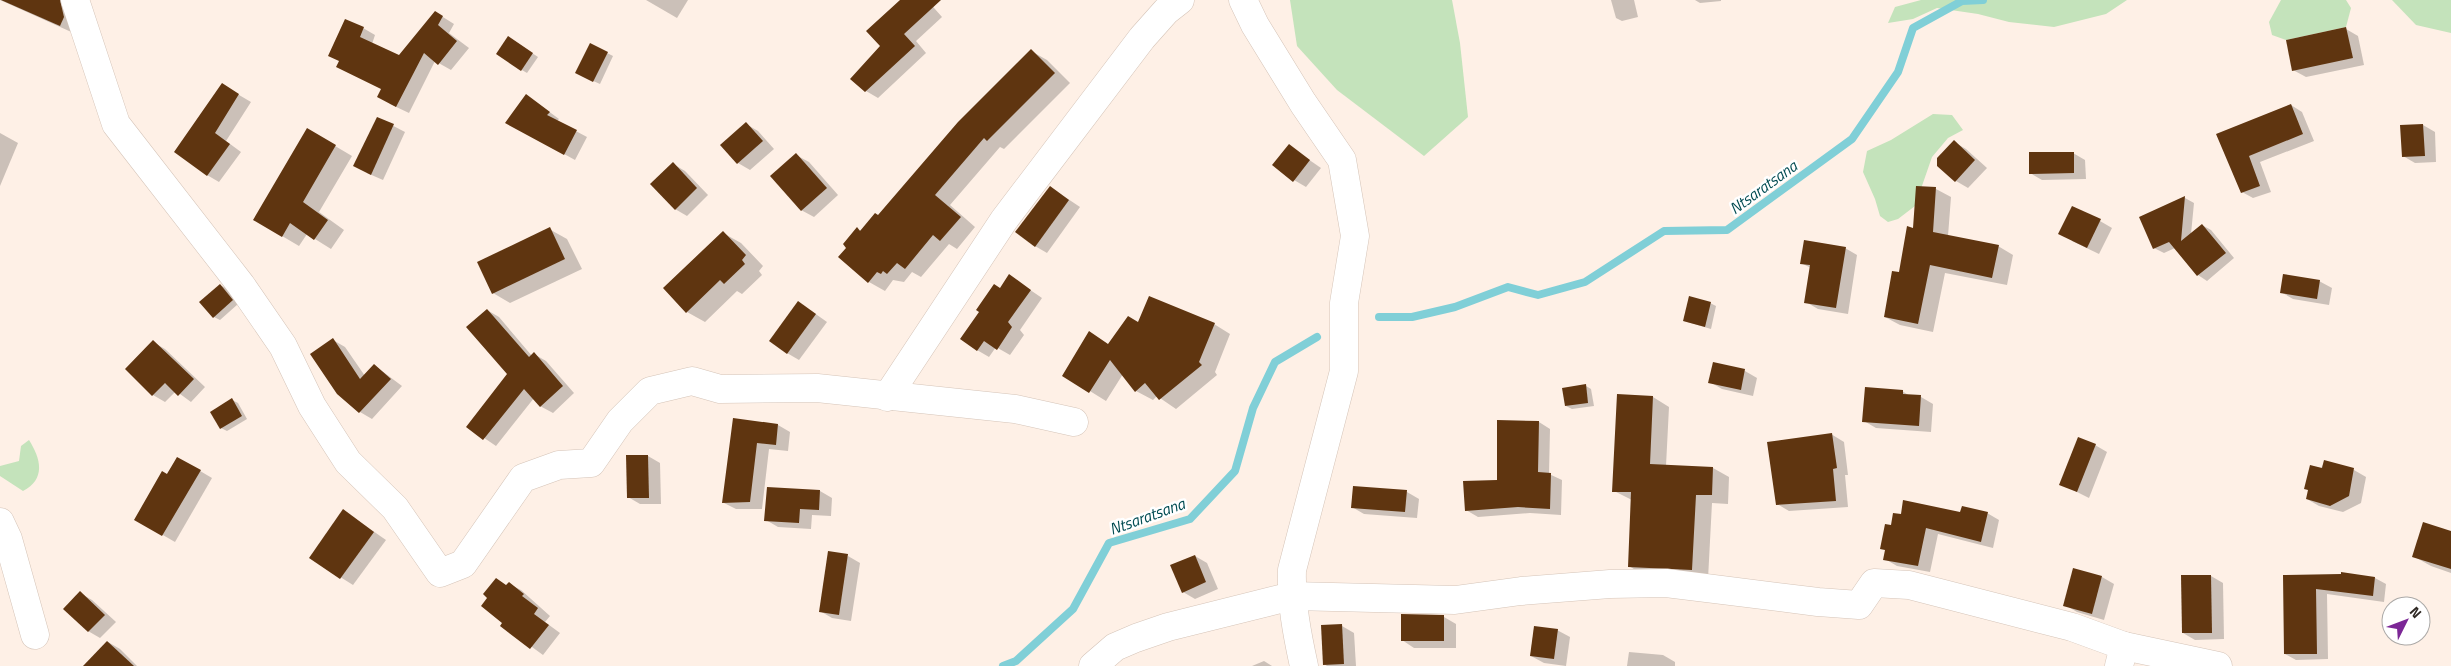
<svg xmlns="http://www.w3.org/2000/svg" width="2451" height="666" font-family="'Titillium Web',sans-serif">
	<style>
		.green { fill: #c4e3bb }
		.shadow { fill: #0003 }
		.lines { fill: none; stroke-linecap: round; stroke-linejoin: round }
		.stream { stroke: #80cfd7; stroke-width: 8 }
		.building { fill: #5f3510 }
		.minor-casing { stroke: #d5c4b8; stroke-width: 29 }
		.minor { stroke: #fff; stroke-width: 28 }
		.labels { text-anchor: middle; stroke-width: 5; stroke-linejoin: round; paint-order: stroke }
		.water-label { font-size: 16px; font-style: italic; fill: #004b51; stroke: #fff }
	</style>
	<rect width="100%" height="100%" fill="#fef0e6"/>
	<g class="green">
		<polygon points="1290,0 1452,0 1460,43 1468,117 1424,156 1337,90 1297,46"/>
		<polygon points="1921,0 2127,0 2106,14 2054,27 2009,22 1978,14 1937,8 1913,19 1888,23 1895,7"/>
		<polygon points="2281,0 2346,0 2351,8 2346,27 2286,40 2272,35 2269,22"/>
		<polygon points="2392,0 2451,0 2451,33 2416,25"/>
		<polygon points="1933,114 1952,115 1963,130 1948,138 1932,157 1915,206 1898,219 1888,222 1880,216 1875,199 1863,172 1867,151 1891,140"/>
		<path d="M 29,440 C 41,459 46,479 23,491 L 0,476 L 0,466 L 19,461 L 21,446 Z"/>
	</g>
	<g class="shadow">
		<polygon points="0,0 61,0 77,9 78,35"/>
		<polygon points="646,0 688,0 677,18"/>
		<polygon points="902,0 927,0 942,17 916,41 926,53 878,98 866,91"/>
		<polygon points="1611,0 1634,0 1638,17 1622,21 1616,18"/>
		<polygon points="1695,0 1721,0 1721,1 1700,3"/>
		<polygon points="435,12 454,24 449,33 469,48 451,70 435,61 409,113 390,104 382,89 338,66 363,28 375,35 372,44 400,57"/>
		<polygon points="2346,29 2358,36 2364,65 2306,77 2293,70"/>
		<polygon points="514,41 538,57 527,73 522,70"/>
		<polygon points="1031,51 1047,60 1070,83 1004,149 1000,147 950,205 975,227 957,249 949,244 921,277 912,272 904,282 893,280 885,291 869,282 848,247 857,229 862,231 879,217"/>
		<polygon points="607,53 613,56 600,84 582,76"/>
		<polygon points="222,85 251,102 226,141 241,152 219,182 207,175"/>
		<polygon points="536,102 559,119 557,121 587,137 575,160 517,128"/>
		<polygon points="2291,105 2302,112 2314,141 2260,162 2271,192 2253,198 2242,192 2217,135"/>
		<polygon points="378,118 405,132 383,180 367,173"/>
		<polygon points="746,124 758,131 774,149 750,170 738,163"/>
		<polygon points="2423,125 2435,132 2436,162 2415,163 2403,156"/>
		<polygon points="308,130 352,156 319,212 344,230 331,249 307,234 299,246 255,220"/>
		<polygon points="0,133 18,143 0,186"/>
		<polygon points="1954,142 1966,149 1987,168 1968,188 1956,181"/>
		<polygon points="1289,146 1321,168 1306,187 1294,180"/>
		<polygon points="2073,153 2085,160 2086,179 2042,180 2030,173"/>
		<polygon points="796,155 809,162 838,195 814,217 801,210"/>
		<polygon points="673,164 685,171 708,195 687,216 675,209"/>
		<polygon points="1050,187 1080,207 1047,253 1035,246"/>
		<polygon points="1917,187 1936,189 1951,197 1948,236 1998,246 2013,255 2007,285 1945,273 1933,332 1900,325 1885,317 1915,229"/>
		<polygon points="2185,198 2194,203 2191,234 2202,225 2211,230 2234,258 2207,281 2198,275 2175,248 2164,253 2154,248 2141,217"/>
		<polygon points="2100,221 2112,228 2099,254 2072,241"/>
		<polygon points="549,229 567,239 582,269 510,303 493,293"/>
		<polygon points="723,233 741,243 763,266 759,271 762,275 742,294 737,291 705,322 687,312"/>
		<polygon points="1845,248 1857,255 1848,314 1818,309 1806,302 1811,268 1801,263"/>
		<polygon points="1010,276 1042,298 1020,330 1024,335 1010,355 996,347 989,357 977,350"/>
		<polygon points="2319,281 2332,288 2329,305 2293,299 2281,292"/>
		<polygon points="220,285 226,288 238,304 220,320 214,317"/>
		<polygon points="1710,303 1716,306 1711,329 1684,321"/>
		<polygon points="487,310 499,317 532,356 534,354 546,361 574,393 553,413 540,406 534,398 496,446 468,427 509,374"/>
		<polygon points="810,310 827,322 799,360 787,353"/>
		<polygon points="1139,323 1214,324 1230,334 1215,372 1217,375 1176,409 1157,396 1153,400 1136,391 1123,374 1106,401 1064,375 1090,333 1109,345"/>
		<polygon points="333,340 345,347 365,376 374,365 402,386 372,419 360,412 338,393"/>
		<polygon points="153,342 165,349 205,387 191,402 176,391 165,402 153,395"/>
		<polygon points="1714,363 1745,371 1757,378 1753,396 1722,389 1710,382"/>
		<polygon points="1586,386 1591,389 1594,406 1572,409 1566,406"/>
		<polygon points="1902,391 1910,396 1921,397 1933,404 1931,432 1876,428 1864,421"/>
		<polygon points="1618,395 1653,397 1669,407 1666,466 1713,468 1729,477 1728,504 1712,503 1708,579 1645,576 1629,566 1632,500 1614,491"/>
		<polygon points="232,400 238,403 247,419 227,431 221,428"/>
		<polygon points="734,419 778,425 790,432 788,451 769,449 762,509 736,509 724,503"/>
		<polygon points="1539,422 1550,429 1549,474 1562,480 1561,515 1530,513 1478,517 1466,510 1498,481"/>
		<polygon points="1831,434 1844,442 1848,475 1845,475 1848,507 1789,511 1777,504"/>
		<polygon points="2095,445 2107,452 2089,498 2061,484"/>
		<polygon points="627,456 648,456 660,463 661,504 640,504 628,497"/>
		<polygon points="178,458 212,478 175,542 135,519"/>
		<polygon points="2324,462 2354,470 2366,477 2361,503 2343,512 2319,506 2307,499"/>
		<polygon points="820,491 832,498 831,516 812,515 811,529 778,527 766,520"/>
		<polygon points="1407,492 1419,499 1417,518 1364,514 1352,507"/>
		<polygon points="344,511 386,540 353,585 310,558"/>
		<polygon points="1987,513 1999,520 1993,548 1938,534 1930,572 1897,566 1885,559 1892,526"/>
		<polygon points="2451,532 2451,573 2431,566 2413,556"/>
		<polygon points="848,556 860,563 851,621 832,618 820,611"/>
		<polygon points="1195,556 1207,563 1218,589 1195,599 1183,592"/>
		<polygon points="2342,574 2375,578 2386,584 2384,602 2327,594 2328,659 2296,660 2285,654 2284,576 2342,576"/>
		<polygon points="2211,576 2223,583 2224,639 2195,640 2183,633"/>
		<polygon points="2102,577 2114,584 2104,620 2077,612 2065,605"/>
		<polygon points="509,584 521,590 550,616 545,622 560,633 543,655 502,625 504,623"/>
		<polygon points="80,593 92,600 116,622 100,638 88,631"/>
		<polygon points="1444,617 1456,624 1456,648 1414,648 1402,640"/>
		<polygon points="1342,626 1354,633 1356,666 1327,666 1324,664"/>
		<polygon points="1557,630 1570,637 1566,666 1544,663 1531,656"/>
		<polygon points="108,642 120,649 137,666 101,666"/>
		<polygon points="1629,652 1663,655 1675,662 1675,666 1627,666"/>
		<polygon points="1264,661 1272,666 1252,666"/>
	</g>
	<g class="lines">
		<g class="stream">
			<polyline points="1379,317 1412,317 1455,307 1508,287 1538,295 1585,282 1664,231 1727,230 1852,139 1898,72 1913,28 1962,1 1983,0"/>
			<polyline points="1003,666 1016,661 1073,609 1109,543 1190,519 1235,471 1253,408 1275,362 1317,337"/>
		</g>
	</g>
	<g class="building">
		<polygon points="1,0 60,0 64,17 60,26"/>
		<polygon points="900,0 941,0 904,34 915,46 865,92 850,79 880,46 866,31"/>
		<polygon points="435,11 443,16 438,25 457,41 438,65 424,53 396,107 377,97 381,89 336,67 339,61 328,56 345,19 364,27 360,37 399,55"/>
		<polygon points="2346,27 2353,58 2292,71 2286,40"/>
		<polygon points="508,36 533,53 521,71 496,54"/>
		<polygon points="590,43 608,52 593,82 575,73"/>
		<polygon points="1031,49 1055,73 987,141 984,138 935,195 961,217 940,241 933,235 905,269 897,263 887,274 883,271 881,274 877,272 868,283 838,257 846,248 843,244 857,227 860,231 875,213 878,215 958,122"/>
		<polygon points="222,83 239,94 215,133 230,144 207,176 174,152"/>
		<polygon points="526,94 550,112 547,115 577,130 564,155 505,123"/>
		<polygon points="2291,104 2303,134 2249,156 2260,186 2241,193 2216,134"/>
		<polygon points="377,117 394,124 371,175 353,166"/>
		<polygon points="746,122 763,141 737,164 720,145"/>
		<polygon points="2423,124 2425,156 2402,157 2400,125"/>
		<polygon points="307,128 336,145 303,202 328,220 314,240 290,223 282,237 253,220"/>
		<polygon points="1954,140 1975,160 1955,182 1937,166 1937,158"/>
		<polygon points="1289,144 1310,160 1293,182 1272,165"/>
		<polygon points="2029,152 2074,152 2074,173 2029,174"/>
		<polygon points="796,153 827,188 801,211 770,176"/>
		<polygon points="673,162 697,188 675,210 650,184"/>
		<polygon points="1050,186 1069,200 1035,247 1015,232"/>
		<polygon points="1916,186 1936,187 1933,232 1999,245 1992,278 1930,265 1918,324 1884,317 1892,271 1899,272 1907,226 1913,228"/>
		<polygon points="2185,196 2181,241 2202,224 2226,253 2197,276 2169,242 2153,249 2139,217"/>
		<polygon points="2072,206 2101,219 2087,248 2058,234"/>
		<polygon points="550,227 565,259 492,294 477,262"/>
		<polygon points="723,231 746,255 742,260 745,264 724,284 720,280 686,313 663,288"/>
		<polygon points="1804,240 1846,247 1836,308 1804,303 1810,265 1800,264"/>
		<polygon points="1009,274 1031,290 1008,322 1012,327 997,350 984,341 977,351 960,339 979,312 976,310 994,284 1000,288"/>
		<polygon points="2283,274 2320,280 2317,299 2280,293"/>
		<polygon points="220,284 233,300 213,318 199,302"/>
		<polygon points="1149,296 1215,323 1199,362 1202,365 1159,400 1145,383 1135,392 1110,360 1089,393 1062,376 1089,331 1108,344 1128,316 1138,322"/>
		<polygon points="1689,296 1711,302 1705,327 1683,321"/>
		<polygon points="798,301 816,314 787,354 769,341"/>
		<polygon points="487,309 529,357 534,352 563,386 540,407 524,389 483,440 466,427 507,374 466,327"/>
		<polygon points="333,338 360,379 374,364 391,379 359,413 337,394 310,354"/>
		<polygon points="153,340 194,379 178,396 165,383 152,396 125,369"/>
		<polygon points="1713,362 1745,369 1741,390 1708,383"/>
		<polygon points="1586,384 1588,403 1565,406 1562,388"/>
		<polygon points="1865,387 1903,390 1903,394 1921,395 1919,426 1862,422"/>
		<polygon points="1617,394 1653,396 1650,464 1713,467 1712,495 1696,495 1692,570 1628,567 1631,492 1612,492"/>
		<polygon points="232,398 242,416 220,429 210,412"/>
		<polygon points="733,418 778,424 776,445 757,443 750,502 722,503"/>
		<polygon points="1497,420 1539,421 1538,472 1551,473 1550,509 1518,507 1465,511 1463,481 1497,480"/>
		<polygon points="1832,433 1837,468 1833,469 1836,501 1776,505 1767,442"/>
		<polygon points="2078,437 2096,444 2077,492 2059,485"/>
		<polygon points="626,455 648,455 649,498 627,498"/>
		<polygon points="177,457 201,470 162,536 134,520 162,471 167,474"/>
		<polygon points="2324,460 2354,468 2349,496 2330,506 2306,499 2308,490 2304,489 2310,465 2322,468"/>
		<polygon points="1353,486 1407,490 1405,512 1351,508"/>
		<polygon points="767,487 820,490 819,510 800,509 799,523 764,521"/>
		<polygon points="1903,500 1960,512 1962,506 1988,512 1981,542 1926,528 1918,566 1883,560 1885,550 1880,549 1885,524 1891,525 1893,513 1901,514"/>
		<polygon points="343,509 374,532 340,579 309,558"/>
		<polygon points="2423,522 2451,531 2451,569 2412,557"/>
		<polygon points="828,551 848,554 839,615 819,612"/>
		<polygon points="1195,555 1206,582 1182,593 1170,565"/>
		<polygon points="2073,568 2102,576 2092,614 2063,606"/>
		<polygon points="2341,572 2375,577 2373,596 2316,589 2317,654 2284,654 2283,575 2341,574"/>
		<polygon points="2181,575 2211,575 2212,633 2182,633"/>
		<polygon points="496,578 506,585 509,582 524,594 522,596 538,608 534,614 549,625 530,649 500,626 502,623 481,606 487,598 483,594"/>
		<polygon points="80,591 105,615 88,632 63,609"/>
		<polygon points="1401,614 1444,615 1444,641 1401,641"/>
		<polygon points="1342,624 1344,664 1323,665 1321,625"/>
		<polygon points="1534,626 1558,629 1554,659 1530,656"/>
		<polygon points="107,641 134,666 83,666"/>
	</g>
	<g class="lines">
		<defs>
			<g id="minor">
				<polyline points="75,0 116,124 241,285 283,346 312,406 348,462 395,508 440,573 463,564 523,478 559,465 591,463 620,421 650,391 692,381 720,389 817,388 1015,409 1074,422"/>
				<path d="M 1243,0 L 1255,25 L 1303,103 L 1342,160 L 1355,236 L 1344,303 L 1344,371 L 1292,570 C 1291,603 1297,634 1304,666"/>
				<polyline points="887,397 1004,220 1142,38 1166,11 1180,0"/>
				<polyline points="0,522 8,539 35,635"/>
				<polyline points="2124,646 2218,666"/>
				<polyline points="1093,666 1115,647 1136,638 1168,627 1292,596 1455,600 1521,591 1610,584 1666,583 1818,602 1859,605 1874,583 1909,585 2072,627 2124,646 2119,666"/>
			</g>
		</defs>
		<use href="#minor" class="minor-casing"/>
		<use href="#minor" class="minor"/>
	</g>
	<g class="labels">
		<g class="water-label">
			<text transform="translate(1763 187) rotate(-36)" y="6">Ntsaratsana</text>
			<text transform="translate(1147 516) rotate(-20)" y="6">Ntsaratsana</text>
		</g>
	</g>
	<g transform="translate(2406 621) rotate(48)"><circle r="24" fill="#ffffff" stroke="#aba9a7"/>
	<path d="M0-4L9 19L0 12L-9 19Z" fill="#7c2796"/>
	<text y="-8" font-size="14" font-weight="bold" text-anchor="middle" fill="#2e2823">N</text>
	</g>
</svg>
